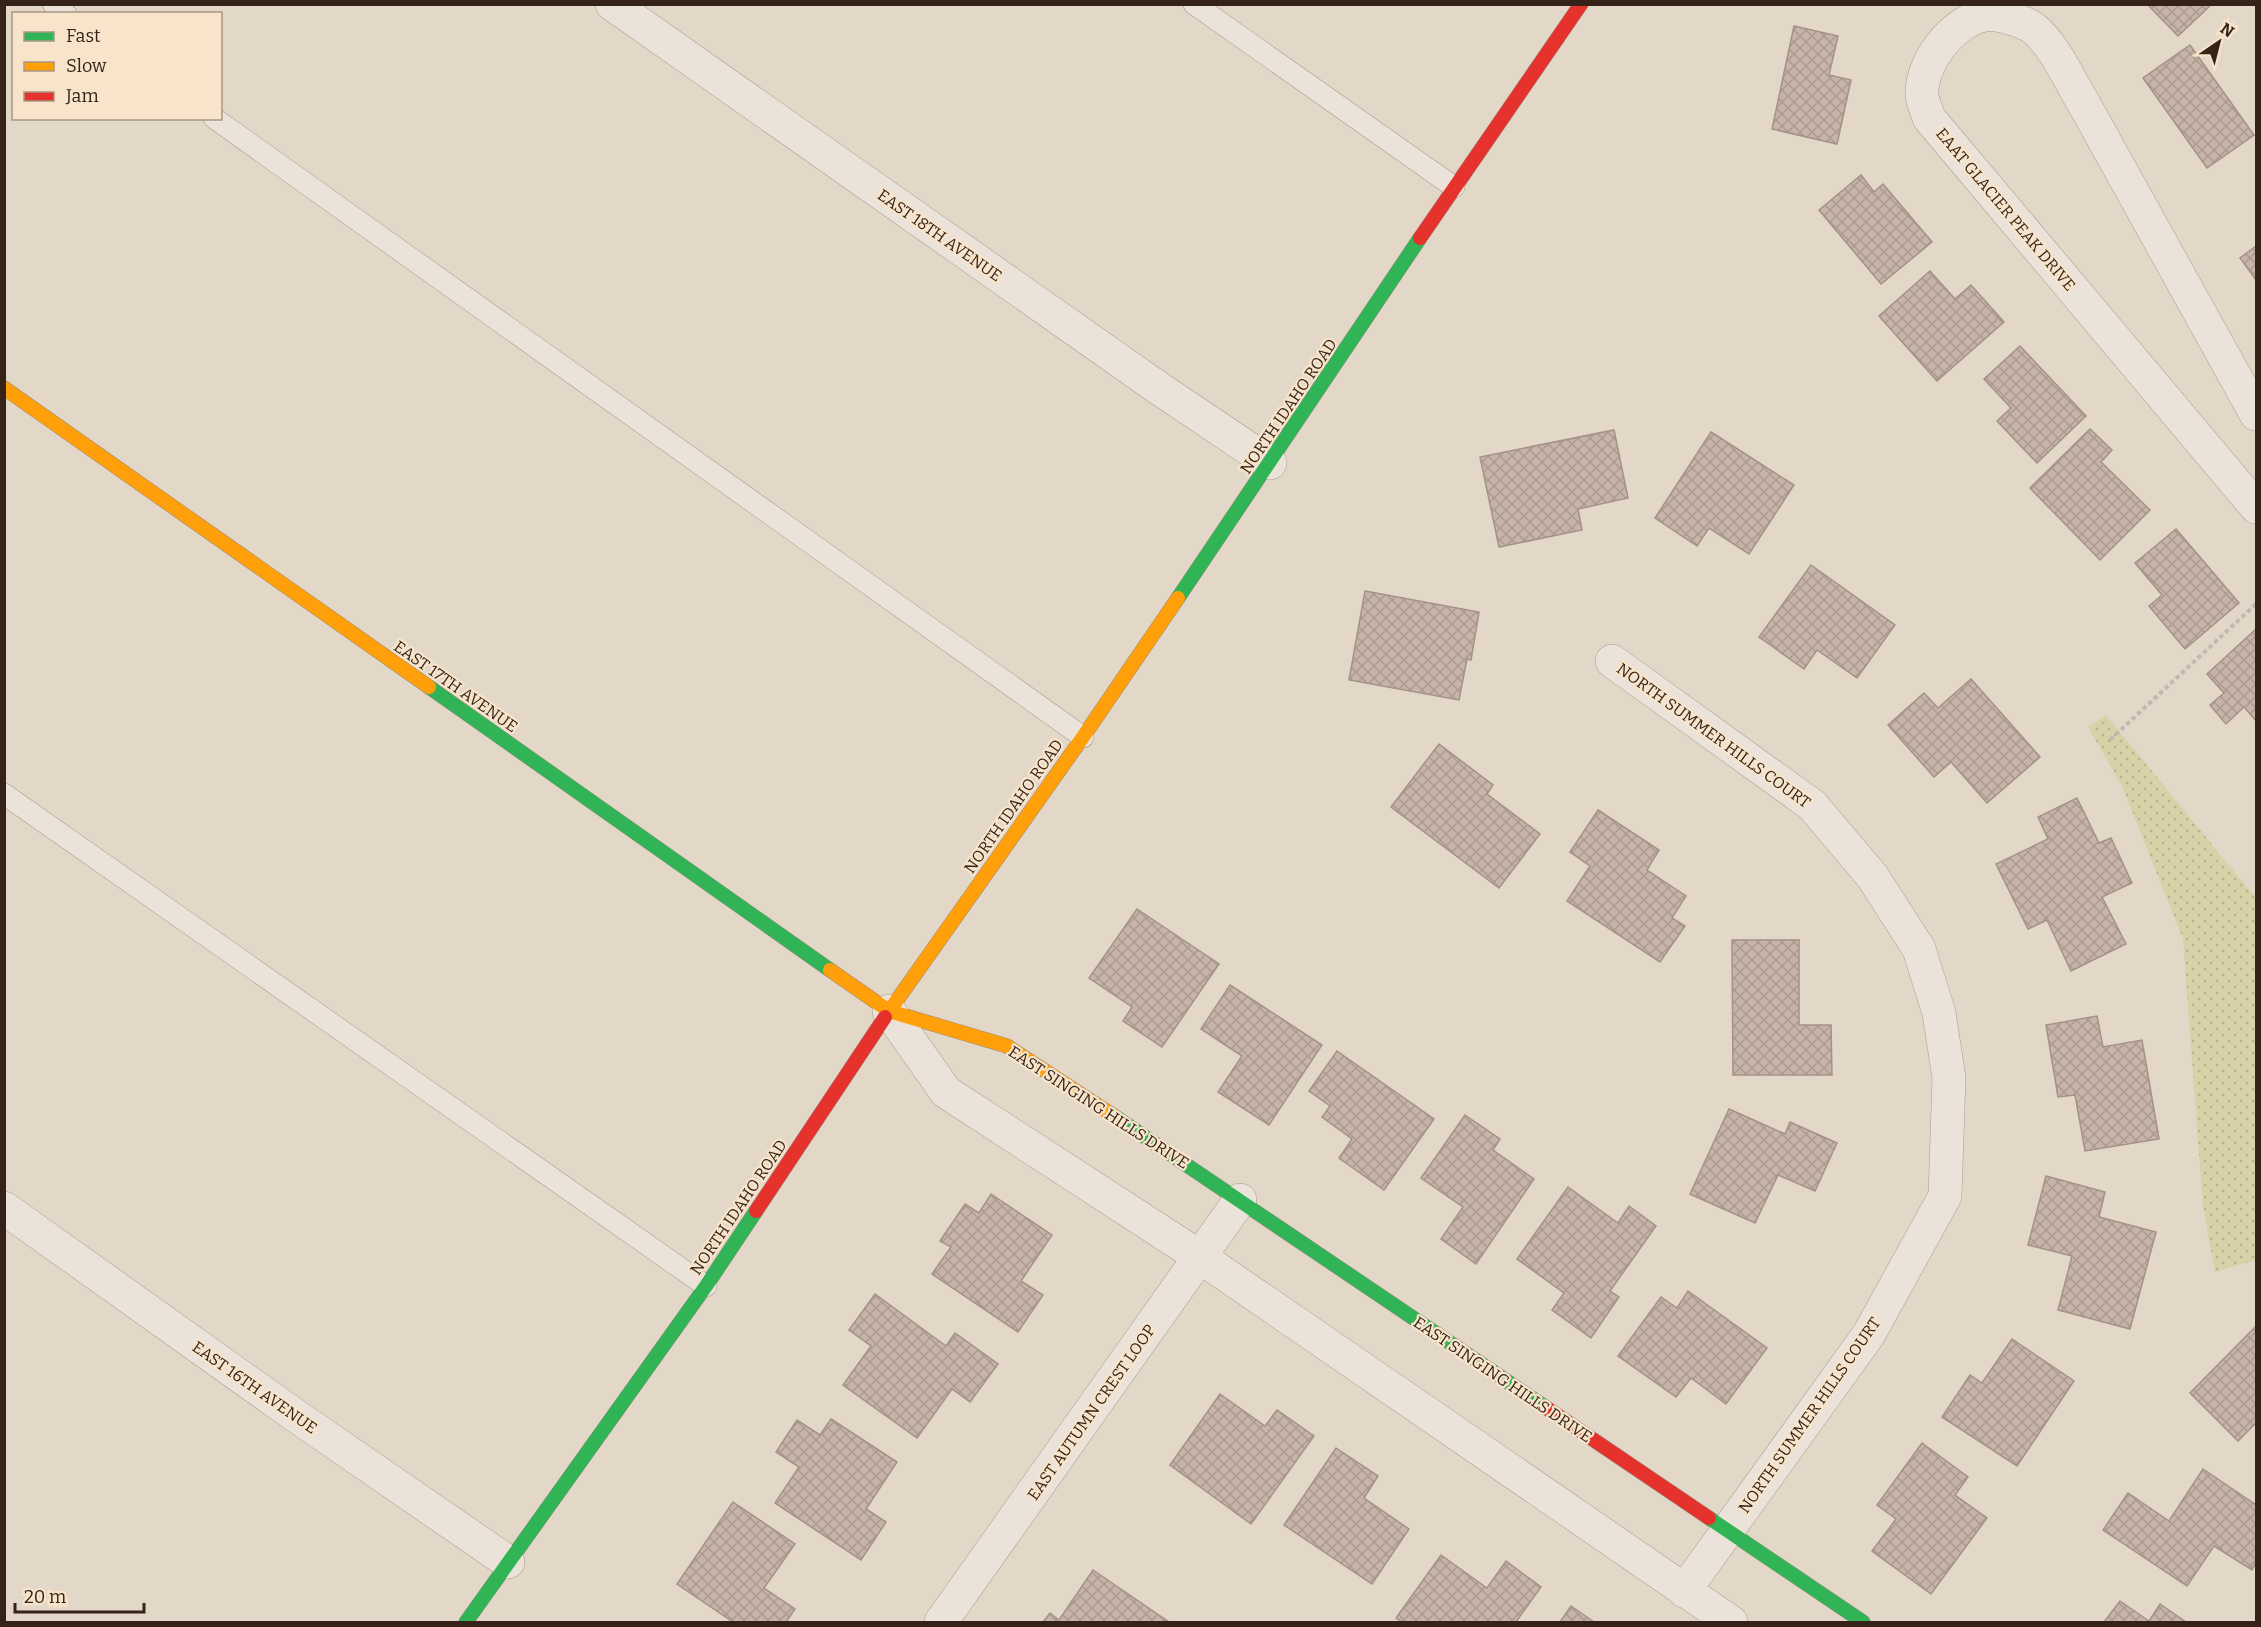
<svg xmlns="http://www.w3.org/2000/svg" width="2261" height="1627" font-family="Bitter,serif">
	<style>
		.park { fill: url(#park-dots) }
		.building { fill: url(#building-cross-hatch); stroke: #a39287; stroke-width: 1.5 }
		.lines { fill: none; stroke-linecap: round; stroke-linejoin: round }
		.lane-casing { stroke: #a79c91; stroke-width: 22 }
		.street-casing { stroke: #a79c91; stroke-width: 34 }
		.fast-casing { stroke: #978c81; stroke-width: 15 }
		.slow-casing { stroke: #978c81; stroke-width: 15 }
		.jam-casing { stroke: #978c81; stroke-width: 15 }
		.path { stroke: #c3b9b0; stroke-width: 4; stroke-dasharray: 4.5 3; stroke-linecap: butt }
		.lane { stroke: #ebe3d9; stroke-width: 21 }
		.street { stroke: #ebe3d9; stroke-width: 33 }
		.fast { stroke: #30b455; stroke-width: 14 }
		.slow { stroke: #ff9f0a; stroke-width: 14 }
		.jam { stroke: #e5322d; stroke-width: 14 }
		.labels { text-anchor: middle; stroke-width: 4.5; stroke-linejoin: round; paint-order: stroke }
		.street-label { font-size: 16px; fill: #35231a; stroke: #f7e4ca }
	</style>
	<defs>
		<pattern id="park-dots" width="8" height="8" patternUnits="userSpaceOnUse" patternTransform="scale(1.5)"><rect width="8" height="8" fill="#d7d2a8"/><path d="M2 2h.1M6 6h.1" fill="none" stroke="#b9b490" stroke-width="1.8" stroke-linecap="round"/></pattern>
		<pattern id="building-cross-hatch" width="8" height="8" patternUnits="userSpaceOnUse" patternTransform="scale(1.5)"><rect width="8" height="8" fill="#c7b4a8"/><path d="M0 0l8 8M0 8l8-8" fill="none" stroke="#ac9a90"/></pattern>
	</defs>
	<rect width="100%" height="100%" fill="#e3d7c7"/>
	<polygon class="park" points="2106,715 2256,898 2256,1260 2215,1272 2203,1206 2183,939 2122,786 2088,727"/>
	<g class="building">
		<polygon points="2147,4 2212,4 2178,36"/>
		<polygon points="1794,26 1838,36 1829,75 1851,80 1837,144 1772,129"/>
		<polygon points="2190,45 2254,135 2207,168 2143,78"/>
		<polygon points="1861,175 1874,192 1883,184 1932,242 1881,284 1819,210"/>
		<polygon points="2256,246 2256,280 2240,258"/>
		<polygon points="1930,271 1955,299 1971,285 2004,322 1937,381 1879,316"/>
		<polygon points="2020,346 2086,416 2037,463 1997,421 2011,408 1984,379"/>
		<polygon points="2090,429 2112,450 2101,462 2150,510 2100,560 2030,488"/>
		<polygon points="1614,430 1628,498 1578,509 1582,530 1499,547 1480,457"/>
		<polygon points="1711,432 1794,485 1749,554 1709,528 1697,546 1655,518"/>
		<polygon points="2176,529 2239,603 2185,649 2149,606 2162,595 2135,563"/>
		<polygon points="1811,565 1895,625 1857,678 1817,650 1804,669 1759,637"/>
		<polygon points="1365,591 1479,612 1471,660 1467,659 1459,700 1349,680"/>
		<polygon points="2255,630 2256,632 2256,721 2244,707 2226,724 2210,705 2224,693 2207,674"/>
		<polygon points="1971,679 2040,757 1987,803 1951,762 1934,777 1888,725 1924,693 1938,708"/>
		<polygon points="1439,744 1493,785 1487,794 1540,834 1499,888 1391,807"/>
		<polygon points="2077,798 2099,843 2111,838 2132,883 2102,897 2126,944 2071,971 2047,920 2028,929 1996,864 2048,839 2038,817"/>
		<polygon points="1598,810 1659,850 1647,870 1686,896 1672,918 1685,926 1660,962 1567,901 1590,866 1570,852"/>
		<polygon points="1137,909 1219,964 1162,1047 1123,1021 1132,1007 1089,978"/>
		<polygon points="1732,940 1799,940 1799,1025 1831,1025 1832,1075 1733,1075"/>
		<polygon points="1230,985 1322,1045 1269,1125 1218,1092 1242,1056 1201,1029"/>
		<polygon points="2097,1016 2103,1047 2142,1040 2159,1139 2085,1151 2075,1095 2058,1097 2046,1025"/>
		<polygon points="1337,1051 1434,1119 1384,1190 1339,1158 1352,1139 1322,1117 1330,1106 1309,1091"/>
		<polygon points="1729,1109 1785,1134 1790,1122 1837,1143 1815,1191 1778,1175 1755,1223 1690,1194"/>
		<polygon points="1465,1115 1500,1139 1493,1150 1534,1179 1476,1264 1441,1239 1463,1207 1421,1178"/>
		<polygon points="2046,1176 2105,1192 2099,1217 2156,1232 2130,1329 2058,1310 2072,1256 2028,1245"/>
		<polygon points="1568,1187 1618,1223 1629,1206 1656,1226 1610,1291 1619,1297 1591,1338 1552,1310 1564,1293 1517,1259"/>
		<polygon points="991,1194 1052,1235 1021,1281 1043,1295 1018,1332 932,1274 951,1247 940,1241 965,1204 979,1213"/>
		<polygon points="1688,1291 1767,1348 1726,1404 1691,1378 1676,1397 1618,1356 1661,1297 1677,1308"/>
		<polygon points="875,1294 946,1346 955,1333 998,1364 970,1402 952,1389 917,1438 843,1385 871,1346 849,1330"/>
		<polygon points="2256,1326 2256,1423 2238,1441 2190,1393"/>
		<polygon points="2012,1339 2074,1381 2017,1466 1942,1417 1970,1375 1982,1383"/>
		<polygon points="1220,1394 1265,1426 1277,1410 1314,1436 1251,1524 1170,1465"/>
		<polygon points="831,1419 897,1462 866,1509 886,1522 861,1560 775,1503 799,1467 776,1452 797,1420 820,1435"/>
		<polygon points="1922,1443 1968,1477 1955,1495 1987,1518 1931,1594 1872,1551 1896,1519 1877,1505"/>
		<polygon points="1336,1448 1378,1476 1364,1498 1409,1529 1372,1584 1284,1525"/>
		<polygon points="2203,1469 2256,1505 2256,1562 2252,1570 2214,1546 2187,1586 2103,1530 2128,1493 2169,1521"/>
		<polygon points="733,1502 795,1544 764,1588 795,1609 786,1622 733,1622 677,1584"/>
		<polygon points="1441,1555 1487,1588 1506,1561 1541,1587 1516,1622 1402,1622 1396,1618"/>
		<polygon points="1093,1570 1169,1622 1043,1622 1050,1613 1059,1620"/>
		<polygon points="2120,1601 2149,1621 2160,1604 2186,1622 2104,1622"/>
		<polygon points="1571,1606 1594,1622 1560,1622"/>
	</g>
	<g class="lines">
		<defs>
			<g id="lane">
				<polyline points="53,4 66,14"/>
				<polyline points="1194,4 1454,187"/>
				<polyline points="214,118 1083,737"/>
				<polyline points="4,794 706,1286"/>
			</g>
			<g id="street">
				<polyline points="612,4 1157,387 1270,463"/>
				<path d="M 2256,414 L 2084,104 C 2070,81 2054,44 2033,28 C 2023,21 1997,13 1985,15 C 1952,21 1920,64 1922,96 C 1923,103 1927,111 1929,118 L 2256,507"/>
				<polyline points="1612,661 1812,805 1872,876 1919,949 1939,1013 1949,1078 1945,1196 1869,1334 1684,1591"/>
				<polyline points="889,1011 946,1092 1200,1257 1731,1622"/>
				<polyline points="4,1208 296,1416 508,1562"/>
				<polyline points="941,1622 1240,1200"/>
			</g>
			<g id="fast">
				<polyline points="1178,598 1420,238"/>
				<polyline points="429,687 830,970"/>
				<polyline points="1114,1116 1545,1407"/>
				<polyline points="1709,1518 1863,1622"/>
				<polyline points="466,1622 706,1286 756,1211"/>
			</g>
			<g id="slow">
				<polyline points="4,388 429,687"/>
				<polyline points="830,970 889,1011 1007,1046 1114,1116"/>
				<polyline points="885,1017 1083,737 1178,598"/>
			</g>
			<g id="jam">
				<polyline points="1420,238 1581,4"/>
				<polyline points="756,1211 885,1017"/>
				<polyline points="1545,1407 1709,1518"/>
			</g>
		</defs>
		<use href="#lane" class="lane-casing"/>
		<use href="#street" class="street-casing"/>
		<use href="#fast" class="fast-casing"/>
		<use href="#slow" class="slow-casing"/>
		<use href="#jam" class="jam-casing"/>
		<polyline class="path" points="2110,740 2256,604"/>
		<use href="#lane" class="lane"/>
		<use href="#street" class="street"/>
		<use href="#fast" class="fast"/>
		<use href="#slow" class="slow"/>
		<use href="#jam" class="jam"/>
	</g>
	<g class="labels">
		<g class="street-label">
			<text transform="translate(2006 209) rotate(50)" y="6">EAAT GLACIER PEAK DRIVE</text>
			<text transform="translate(940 235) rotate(35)" y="6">EAST 18TH AVENUE</text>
			<text transform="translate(1288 406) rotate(-56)" y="6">NORTH IDAHO ROAD</text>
			<text transform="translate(456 686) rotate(35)" y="6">EAST 17TH AVENUE</text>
			<text transform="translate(1714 735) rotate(36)" y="6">NORTH SUMMER HILLS COURT</text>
			<text transform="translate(1013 806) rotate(-55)" y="6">NORTH IDAHO ROAD</text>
			<text transform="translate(1099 1107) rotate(33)" y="6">EAST SINGING HILLS DRIVE</text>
			<text transform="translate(738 1207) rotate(-56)" y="6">NORTH IDAHO ROAD</text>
			<text transform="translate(1503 1379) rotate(34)" y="6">EAST SINGING HILLS DRIVE</text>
			<text transform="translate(255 1387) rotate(35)" y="6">EAST 16TH AVENUE</text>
			<text transform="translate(1091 1412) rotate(-55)" y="6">EAST AUTUMN CREST LOOP</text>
			<text transform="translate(1809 1415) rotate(-55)" y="6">NORTH SUMMER HILLS COURT</text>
		</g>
	</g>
	<rect width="2261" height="1627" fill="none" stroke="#35231a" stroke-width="12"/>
	<rect x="12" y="12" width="210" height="108" fill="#f7e4ca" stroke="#a99784" stroke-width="1.5"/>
	<rect x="24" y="32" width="30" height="9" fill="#30b455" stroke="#a99784" stroke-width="1.5"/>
	<text x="66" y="42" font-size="18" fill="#35231a">Fast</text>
	<rect x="24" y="62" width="30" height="9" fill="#ff9f0a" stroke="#a99784" stroke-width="1.5"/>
	<text x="66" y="72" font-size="18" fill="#35231a">Slow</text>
	<rect x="24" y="92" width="30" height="9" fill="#e5322d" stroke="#a99784" stroke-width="1.5"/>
	<text x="66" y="102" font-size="18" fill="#35231a">Jam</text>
	<g transform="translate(2219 42) rotate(35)" stroke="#f7e4ca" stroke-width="4.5" paint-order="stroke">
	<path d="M0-4.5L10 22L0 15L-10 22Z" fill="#35231a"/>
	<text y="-9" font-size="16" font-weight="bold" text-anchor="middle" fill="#35231a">N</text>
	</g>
	<path d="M15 1603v9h129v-9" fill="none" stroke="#35231a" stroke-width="3"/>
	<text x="24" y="1603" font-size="18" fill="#35231a" stroke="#f7e4ca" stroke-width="4.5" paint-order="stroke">20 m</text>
</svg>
